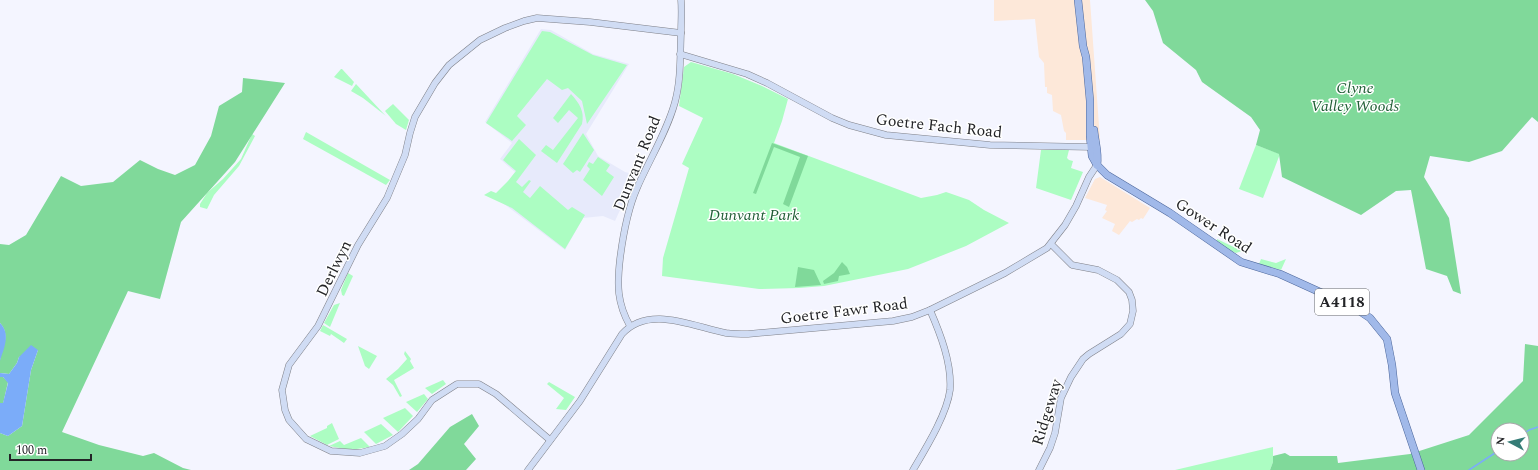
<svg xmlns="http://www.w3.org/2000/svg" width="1538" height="470" font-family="Spectral,serif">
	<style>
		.commercial { fill: #fde8d9 }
		.built { fill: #e7eafb }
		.green { fill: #acfdc2 }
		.forest { fill: #80d99a; fill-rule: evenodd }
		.water { fill: #7bacf9 }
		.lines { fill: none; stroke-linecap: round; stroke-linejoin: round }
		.stream { stroke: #7bacf9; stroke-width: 1.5 }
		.secondary-casing { stroke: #7f8088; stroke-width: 7 }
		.primary-casing { stroke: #4d679b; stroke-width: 8 }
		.secondary { stroke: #d0dcf4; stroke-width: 6 }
		.primary { stroke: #a1b9e9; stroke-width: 7 }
		.labels { text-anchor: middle; stroke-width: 3; stroke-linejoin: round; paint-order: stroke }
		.shield { fill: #fff; stroke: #656668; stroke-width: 1 }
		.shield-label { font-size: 15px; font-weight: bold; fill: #232427 }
		.park-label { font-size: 16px; font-style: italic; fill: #205f36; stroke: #fff }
		.street-label { font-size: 16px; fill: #232427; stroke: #fff }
	</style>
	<rect width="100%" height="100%" fill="#f4f5ff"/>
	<g class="commercial">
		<polygon points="994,0 1090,0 1100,140 1066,140 1066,133 1064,131 1061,115 1053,111 1052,95 1047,93 1047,87 1045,87 1044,63 1039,57 1035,19 994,21"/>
		<polygon points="1100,177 1150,208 1143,219 1141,218 1139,220 1137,219 1132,222 1130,221 1119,235 1112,231 1115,224 1102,218 1107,211 1105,210 1107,205 1085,198 1095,179"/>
	</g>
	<polygon class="built" points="541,29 551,30 593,54 629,64 586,134 598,156 625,172 636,175 615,221 603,216 583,218 565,250 496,198 515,172 500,159 512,143 485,122"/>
	<g class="green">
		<polygon points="542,31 550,32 593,55 627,65 587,124 582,101 568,88 562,90 547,79 517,116 526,125 512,141 486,123"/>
		<polygon points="691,62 733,74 762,86 788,99 782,121 774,143 921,198 937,195 946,192 949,193 969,200 984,210 1009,223 966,246 908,269 824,286 799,288 759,289 662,276 663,258 689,168 682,164 703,118 679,106 684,67"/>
		<polygon points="341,69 342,69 354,82 352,86 334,77"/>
		<polygon points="356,84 383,113 386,116 363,98 351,91"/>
		<path d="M 571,94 C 579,103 585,111 582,124 L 557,163 L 541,151 L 546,145 L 553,150 L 578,118 L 569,110 L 558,123 L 553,118 Z"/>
		<polygon points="393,104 409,120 406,130 396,124 385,111"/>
		<polygon points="306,132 390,180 386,185 303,139"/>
		<polygon points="583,133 594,150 580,172 577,170 573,173 563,164"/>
		<polygon points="252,134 255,136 239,166 214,195 207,209 200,207 200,204 207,193 223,179 241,159"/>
		<polygon points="519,139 536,155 516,182 522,187 529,180 531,181 523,192 530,198 540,186 568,210 572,207 585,215 565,249 512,208 484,195 491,191 496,193 508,181 516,171 503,160"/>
		<polygon points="1256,145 1280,154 1263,198 1239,189"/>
		<polygon points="1041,150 1069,150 1067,158 1069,160 1073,161 1071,168 1083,172 1071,200 1036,188"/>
		<polygon points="598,157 610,165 606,171 614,177 602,196 583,180 590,169 587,166 589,162 593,164"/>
		<polygon points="1217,239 1242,251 1236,253 1224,248 1217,241"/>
		<polygon points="1261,259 1276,263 1286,259 1281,270 1259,264"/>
		<polygon points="348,273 353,276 344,296 342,295 341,290"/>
		<polygon points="340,303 330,327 324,323 334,305"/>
		<polygon points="323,325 347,339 344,343 331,334 330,336 320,331"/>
		<polygon points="358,346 377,356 369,369 365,366"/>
		<polygon points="405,351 411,359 410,361 414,368 394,380 402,396 400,397 393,385 386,379 398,369 407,359 404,354"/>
		<polygon points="443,380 446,384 432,394 425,388"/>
		<polygon points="549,382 575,397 566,410 556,409 564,398 547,384"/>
		<polygon points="424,394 428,399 417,412 406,402"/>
		<polygon points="405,408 413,416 398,432 383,418"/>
		<polygon points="332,423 339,439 327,445 310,436 327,428 327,426"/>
		<polygon points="381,424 393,435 376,444 364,432"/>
		<polygon points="361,438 370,447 350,450 329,446 340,441 344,445"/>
		<polygon points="1273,447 1273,462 1270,470 1175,470"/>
	</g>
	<g class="forest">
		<polygon points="1145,0 1538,0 1538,122 1532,117 1502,151 1469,162 1430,156 1424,177 1449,218 1461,294 1453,291 1447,276 1426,269 1411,190 1396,191 1361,215 1282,177 1279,154 1256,145 1260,130 1251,117 1202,82 1196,70 1163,43 1153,11"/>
		<path d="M 243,78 L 285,83 L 235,162 L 181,222 L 160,299 L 128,291 L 62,432 L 99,445 L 143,456 L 154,453 L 183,468 L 191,470 L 0,470 L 0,433 L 8,436 L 22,426 L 31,370 L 38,350 L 19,357 L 17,363 L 9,374 L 0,373 C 0,369 0,364 0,360 C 2,347 11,335 0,323 L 0,244 L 9,245 L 26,235 L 61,176 L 81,186 L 113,182 L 140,160 L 158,169 L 175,175 L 195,165 L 211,136 L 219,106 L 242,92 Z"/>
		<polygon points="772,143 808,156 789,207 783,204 800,157 774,147 756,194 753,193"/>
		<polygon points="842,262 847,267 850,274 839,276 838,281 824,284 823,281 834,273"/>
		<polygon points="798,267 814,270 821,285 795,287"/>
		<path d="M 1525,344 L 1538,346 L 1538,470 L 1270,470 L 1273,462 L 1273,456 L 1285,453 L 1290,456 L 1337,456 L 1338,463 L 1410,454 L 1469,435 L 1523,381 ZM 1498,430 L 1522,430 L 1522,454 L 1498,454 Z"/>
		<polygon points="0,377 3,377 8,382 3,404 0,403"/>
		<polygon points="472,414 479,426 464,444 476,459 466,470 409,470 418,464 450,427"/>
	</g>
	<g class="water">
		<path d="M 0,323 C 11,334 4,348 0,361 Z"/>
		<polygon points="31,345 38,350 31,370 22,426 8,436 0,433 0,403 3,403 8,383 3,377 0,377 0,373 9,374 17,363 19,357"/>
	</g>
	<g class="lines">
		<g class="stream">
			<polyline points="1522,435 1529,430 1538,427"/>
			<polyline points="1469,470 1498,451"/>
		</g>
		<defs>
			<g id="secondary">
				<polyline points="680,54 747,74 767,83 832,118 849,125 886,135 990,145 1091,147"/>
				<path d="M 630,326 C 617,303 617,285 620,259 C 623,235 627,211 637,188 C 649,160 667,132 675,102 C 681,80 680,57 681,33 C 681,22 682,11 681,0"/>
				<polyline points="550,440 496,394 479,384 457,384 432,400 418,419 402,434 385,446 360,453 331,451 306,439 289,420 285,410 282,390 289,365 318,326 358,245 387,198 405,155 410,133 415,117 435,83 449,65 480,40 505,28 524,21 537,18 590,22 681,33"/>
				<path d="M 528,470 L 580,401 L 622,334 C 649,304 694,327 726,333 C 734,334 741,334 748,334 L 893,321 L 912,317 L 930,310 L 1005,273 L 1047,248 L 1065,225 L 1076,206 L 1089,177 L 1097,165"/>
				<path d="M 913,470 C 926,448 947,414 950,390 C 952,363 940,333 930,310"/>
				<polyline points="1039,470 1050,448 1055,433 1061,398 1071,377 1083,359 1089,354 1121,334 1130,324 1133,311 1132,300 1129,292 1117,280 1098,270 1072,265 1051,244"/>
			</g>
			<g id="primary">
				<polyline points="1078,0 1083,46 1086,57 1090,101 1090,136 1092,156 1097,165 1107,175 1170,213 1241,262 1280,274 1355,308 1370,318 1387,339 1392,365 1395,393 1421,470"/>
				<path d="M 1094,130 C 1095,142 1099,153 1097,165"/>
			</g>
		</defs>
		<use href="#secondary" class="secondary-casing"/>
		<use href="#primary" class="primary-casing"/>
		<use href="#secondary" class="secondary"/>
		<use href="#primary" class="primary"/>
	</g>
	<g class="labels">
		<rect class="shield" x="1315" y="289" width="54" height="26" rx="3"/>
		<g class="shield-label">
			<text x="1342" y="307">A4118</text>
		</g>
		<g class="park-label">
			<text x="1355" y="93">Clyne<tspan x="1355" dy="18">Valley Woods</tspan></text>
			<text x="754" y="220">Dunvant Park</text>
		</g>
		<g class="street-label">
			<text transform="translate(939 125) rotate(6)" y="6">Goetre Fach Road</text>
			<text transform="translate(636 163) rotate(-68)" y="6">Dunvant Road</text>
			<text transform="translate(1214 225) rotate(33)" y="6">Gower Road</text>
			<text transform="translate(333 268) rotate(-64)" y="6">Derlwyn</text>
			<text transform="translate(844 310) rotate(-7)" y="6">Goetre Fawr Road</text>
			<text transform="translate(1046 412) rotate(-73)" y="6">Ridgeway</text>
		</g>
	</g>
	<g transform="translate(1510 442) rotate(277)"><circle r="19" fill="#ffffff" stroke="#a7a7a9"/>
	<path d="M0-3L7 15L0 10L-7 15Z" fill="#357c76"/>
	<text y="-6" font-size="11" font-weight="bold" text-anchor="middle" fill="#232427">N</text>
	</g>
	<path d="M10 454v6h81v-6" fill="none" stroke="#232427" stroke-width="2"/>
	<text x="16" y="454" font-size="12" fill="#232427" stroke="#ffffff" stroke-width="3" paint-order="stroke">100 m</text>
</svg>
